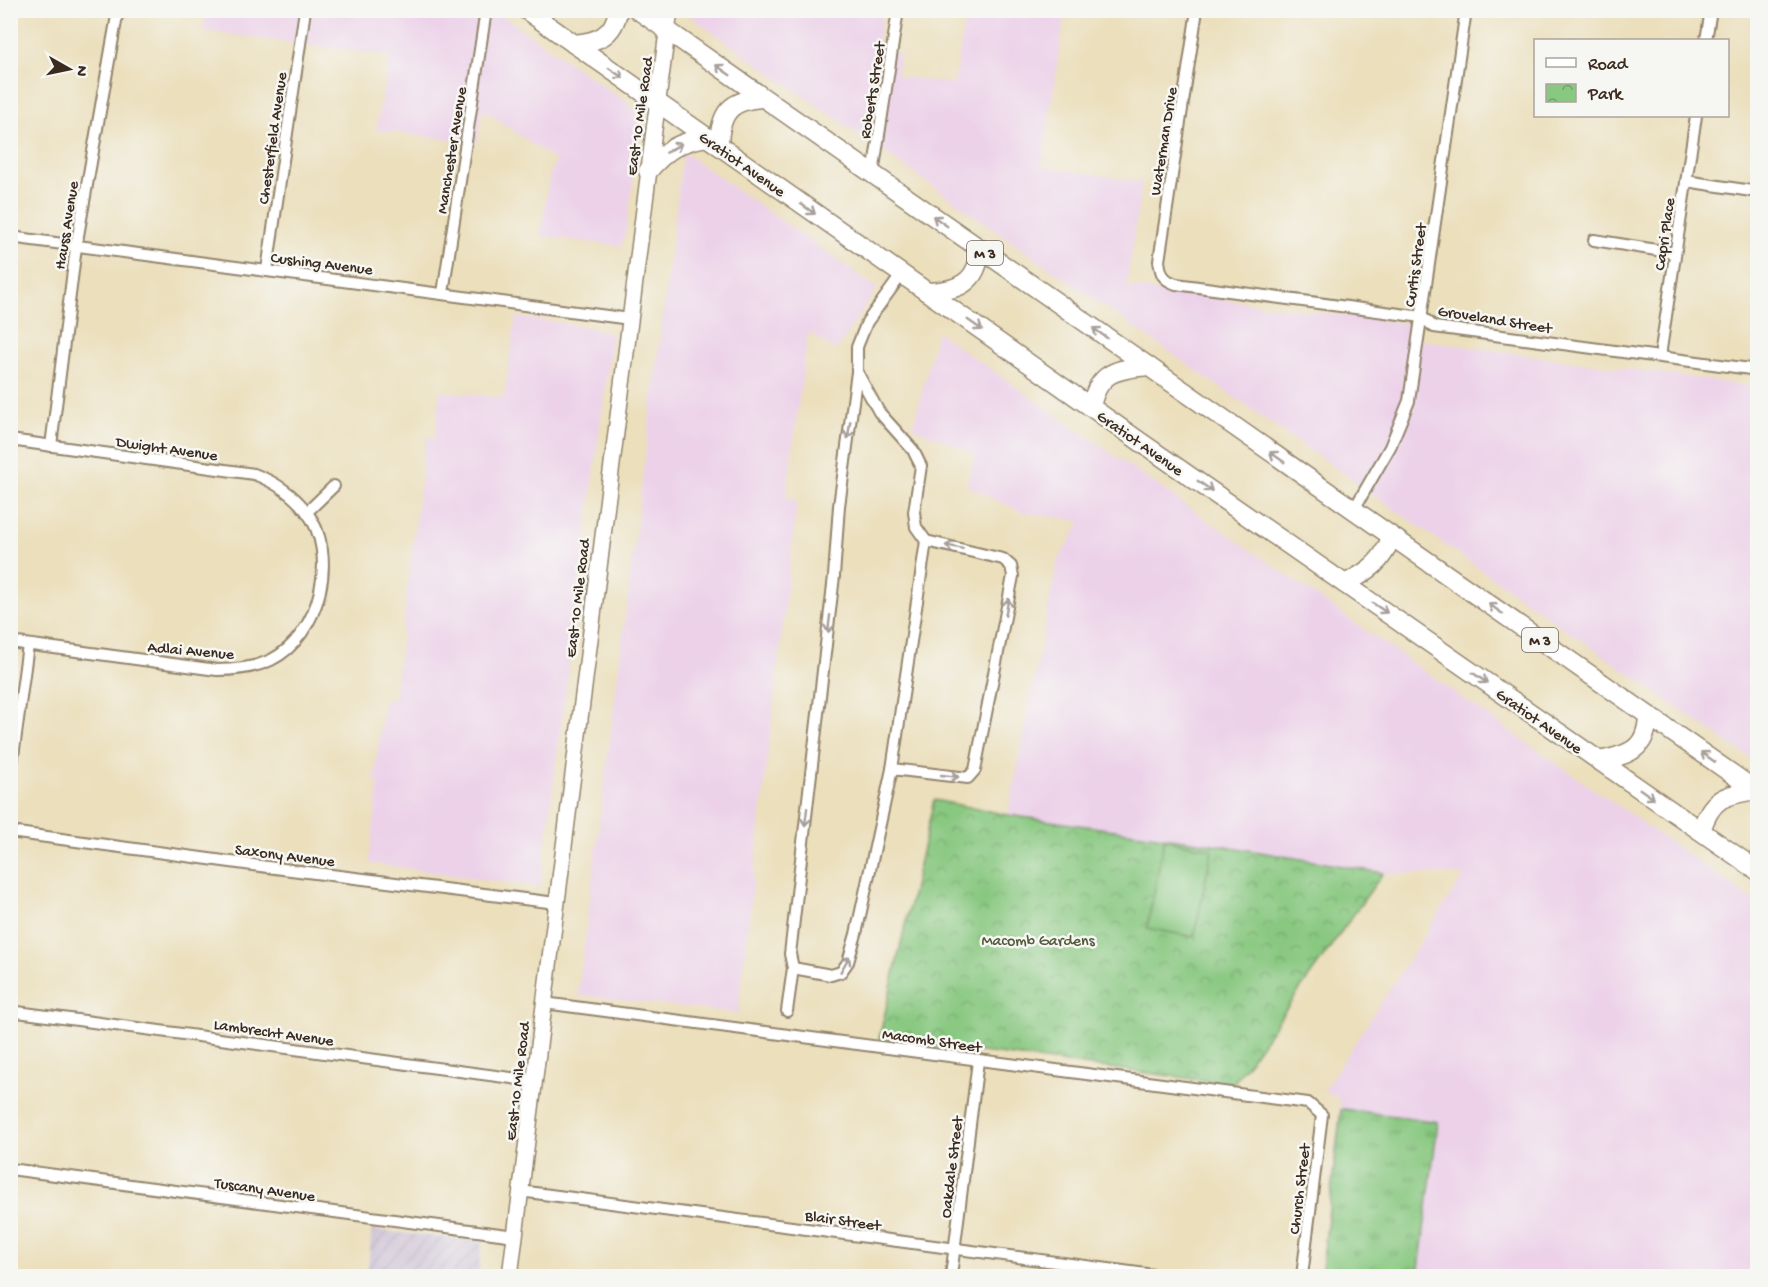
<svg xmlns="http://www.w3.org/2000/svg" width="1768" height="1287" font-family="'Gochi Hand',sans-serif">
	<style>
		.built { fill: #ecd1e9 }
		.industrial { fill: url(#industrial-furrows) }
		.grass { fill: url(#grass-tufts); stroke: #62794f; stroke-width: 1.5 }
		.park { fill: url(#park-crowns); stroke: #62794f; stroke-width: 1.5 }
		.garden { fill: #88c880; stroke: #62794f; stroke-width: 1.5 }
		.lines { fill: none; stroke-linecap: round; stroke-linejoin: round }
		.street-casing { stroke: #93846d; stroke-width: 14 }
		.secondary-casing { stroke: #93846d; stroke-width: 18 }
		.primary-casing { stroke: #93846d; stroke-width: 21 }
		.street { stroke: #fff; stroke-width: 10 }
		.secondary { stroke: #fff; stroke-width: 15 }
		.primary { stroke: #fff; stroke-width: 18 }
		.oneway { stroke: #a79f9a }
		.labels { text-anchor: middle; stroke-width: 5; stroke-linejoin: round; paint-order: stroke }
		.shield { fill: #f6f6f2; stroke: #73675e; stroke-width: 1.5 }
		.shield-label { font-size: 15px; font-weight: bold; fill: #3b2a1e }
		.street-label { font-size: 16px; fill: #3b2a1e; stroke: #f6f6f2 }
		.park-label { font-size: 16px; fill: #52593b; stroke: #f6f6f2 }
	</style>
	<defs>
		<pattern id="industrial-furrows" width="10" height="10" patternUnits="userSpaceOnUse" patternTransform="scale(1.5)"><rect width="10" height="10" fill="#cbbfd4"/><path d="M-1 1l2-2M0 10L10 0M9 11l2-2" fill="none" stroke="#afa4b6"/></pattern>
		<pattern id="grass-tufts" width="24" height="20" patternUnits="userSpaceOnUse" patternTransform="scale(1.5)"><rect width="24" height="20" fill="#88c880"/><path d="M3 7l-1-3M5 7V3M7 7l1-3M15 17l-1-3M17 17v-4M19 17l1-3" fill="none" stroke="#70a368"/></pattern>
		<pattern id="park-crowns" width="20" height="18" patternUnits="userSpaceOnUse" patternTransform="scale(1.5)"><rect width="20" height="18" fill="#88c880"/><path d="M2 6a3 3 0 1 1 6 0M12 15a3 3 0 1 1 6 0" fill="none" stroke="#70a368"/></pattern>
	</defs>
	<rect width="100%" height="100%" fill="#f6f6f2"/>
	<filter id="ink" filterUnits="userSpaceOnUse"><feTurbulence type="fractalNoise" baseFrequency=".0167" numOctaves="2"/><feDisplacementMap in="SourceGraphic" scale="12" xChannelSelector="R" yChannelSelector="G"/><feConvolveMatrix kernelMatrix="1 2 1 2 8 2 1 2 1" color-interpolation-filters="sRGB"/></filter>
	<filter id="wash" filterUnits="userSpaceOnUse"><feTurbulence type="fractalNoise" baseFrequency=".008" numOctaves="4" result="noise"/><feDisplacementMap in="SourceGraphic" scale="24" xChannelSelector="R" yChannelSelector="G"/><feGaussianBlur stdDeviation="1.35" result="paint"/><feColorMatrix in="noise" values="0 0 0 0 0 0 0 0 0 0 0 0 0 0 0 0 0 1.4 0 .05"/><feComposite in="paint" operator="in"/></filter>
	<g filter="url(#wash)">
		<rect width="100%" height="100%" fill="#ebdfbc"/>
		<g class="built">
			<polygon points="689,10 883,11 876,50 900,53 897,76 954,84 966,11 1065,11 1042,166 1142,182 1126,287 1408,324 1406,338 1757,387 1757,763 688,15"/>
			<polygon points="206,11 495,11 628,103 641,121 626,230 621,246 541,236 549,176 556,161 483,109 477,143 376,130 390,56 203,31"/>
			<polygon points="683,152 877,288 836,350 808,332 786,498 797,500 738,1013 578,995"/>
			<polygon points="516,317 583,326 612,334 540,887 369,863 379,782 374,781 384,699 394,699 426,437 435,439 440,391 504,398"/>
			<polygon points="937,332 1757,903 1757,1276 1320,1276 1340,1107 1339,1099 1324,1090 1464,875 1383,873 1219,845 1008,815 1057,563 1081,521 1021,512 966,485 975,454 913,427"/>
		</g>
		<polygon class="industrial" points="372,1230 482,1241 478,1276 367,1276"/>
		<polygon class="grass" points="1343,1109 1438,1122 1418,1276 1321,1276 1341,1110"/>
		<polygon class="park" points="934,800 1008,815 1219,845 1383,873 1233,1084 879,1039"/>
		<polygon class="garden" points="1164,840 1212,849 1194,937 1147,928"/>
	</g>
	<g filter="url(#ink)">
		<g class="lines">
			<defs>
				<g id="street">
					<path d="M 1197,10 L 1159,261 C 1161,274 1162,279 1176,284 L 1422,317 L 1434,327 L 1758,370"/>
					<polyline points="1706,40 1711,10"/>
					<polyline points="873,174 898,10"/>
					<polyline points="1686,181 1758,192"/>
					<polyline points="10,237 630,319"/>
					<polyline points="1594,240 1675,253"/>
					<polyline points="267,270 305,10"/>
					<polyline points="443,293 486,10"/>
					<polyline points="1660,356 1696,116"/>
					<path d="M 10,440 L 254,474 C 275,482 292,493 306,511 C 340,554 320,636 271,660 C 254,668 236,670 217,670 L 10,642"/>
					<polyline points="51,446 76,247 118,10"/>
					<polyline points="1353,511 1390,447 1409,401 1466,10"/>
					<polyline points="307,512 334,486"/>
					<polyline points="892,769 968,778 975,770 1013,576 1011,566 1003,559 926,541 916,527 914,512 921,466 913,450 879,412 857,372 857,347 867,322 902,274"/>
					<polyline points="10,779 28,645"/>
					<polyline points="10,832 275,868 556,903"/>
					<polyline points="793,968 831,975 841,972 848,962 856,934 892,769 926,541"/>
					<polyline points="544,1003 1308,1103 1322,1115 1302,1276"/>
					<polyline points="10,1011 534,1081"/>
					<polyline points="787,1011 793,968 790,954 834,576 839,506 857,372"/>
					<polyline points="10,1169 515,1236"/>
					<polyline points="520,1191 1161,1276"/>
					<polyline points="951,1276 978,1061"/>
				</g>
				<polyline id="secondary" points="510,1276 654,130 670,10"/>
				<g id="primary">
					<polyline points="526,10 1142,443 1758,871"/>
					<polyline points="638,10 1758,792"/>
					<path d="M 574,44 C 597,42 614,36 618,10"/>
					<path d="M 719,145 C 720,113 730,100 762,98"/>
					<path d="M 648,171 C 667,149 679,142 707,137"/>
					<path d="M 927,292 C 958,291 978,283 980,249"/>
					<path d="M 1091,407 C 1098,372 1116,369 1148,366"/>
					<path d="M 1345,584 C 1367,572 1384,562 1391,536"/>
					<path d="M 1599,761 C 1628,755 1647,750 1648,716"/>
					<path d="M 1701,831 C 1711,798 1724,795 1756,790"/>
				</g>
			</defs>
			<use href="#street" class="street-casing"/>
			<use href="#secondary" class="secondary-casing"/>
			<use href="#primary" class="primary-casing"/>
			<use href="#street" class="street"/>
			<use href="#secondary" class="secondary"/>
			<use href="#primary" class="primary"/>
		</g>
		<defs><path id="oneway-shaft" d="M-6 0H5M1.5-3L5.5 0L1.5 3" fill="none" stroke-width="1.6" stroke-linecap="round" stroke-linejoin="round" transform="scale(1.5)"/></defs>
		<g class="oneway">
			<use href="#oneway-shaft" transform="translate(723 70) rotate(-145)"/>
			<use href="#oneway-shaft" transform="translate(616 73) rotate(34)"/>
			<use href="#oneway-shaft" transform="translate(674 148) rotate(-31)"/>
			<use href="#oneway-shaft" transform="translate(808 209) rotate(35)"/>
			<use href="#oneway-shaft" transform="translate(940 221) rotate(-145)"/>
			<use href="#oneway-shaft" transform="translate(975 325) rotate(35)"/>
			<use href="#oneway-shaft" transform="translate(1100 333) rotate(-145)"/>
			<use href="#oneway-shaft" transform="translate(849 430) rotate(98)"/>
			<use href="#oneway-shaft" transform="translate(1277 457) rotate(-145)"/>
			<use href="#oneway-shaft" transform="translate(1205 486) rotate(35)"/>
			<use href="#oneway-shaft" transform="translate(954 547) rotate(-168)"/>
			<use href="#oneway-shaft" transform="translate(1007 607) rotate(-79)"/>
			<use href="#oneway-shaft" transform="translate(1380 608) rotate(34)"/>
			<use href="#oneway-shaft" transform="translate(1496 609) rotate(-145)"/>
			<use href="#oneway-shaft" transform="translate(829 624) rotate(97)"/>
			<use href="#oneway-shaft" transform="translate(1480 678) rotate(35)"/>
			<use href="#oneway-shaft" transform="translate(1708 757) rotate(-145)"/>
			<use href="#oneway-shaft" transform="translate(950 776) rotate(6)"/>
			<use href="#oneway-shaft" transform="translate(1647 794) rotate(35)"/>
			<use href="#oneway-shaft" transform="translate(806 817) rotate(97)"/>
			<use href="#oneway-shaft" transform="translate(845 964) rotate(-60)"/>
		</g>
	</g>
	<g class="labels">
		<g class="shield">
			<rect x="967" y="241" width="36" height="24" rx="4.5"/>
			<rect x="1522" y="628" width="36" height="24" rx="4.5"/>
		</g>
		<g class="shield-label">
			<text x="985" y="258">M 3</text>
			<text x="1540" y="645">M 3</text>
		</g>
		<g class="street-label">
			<text transform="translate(871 90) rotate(-81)" y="6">Roberts Street</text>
			<text transform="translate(638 116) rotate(-82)" y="6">East 10 Mile Road</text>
			<text transform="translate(271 138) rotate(-82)" y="6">Chesterfield Avenue</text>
			<text transform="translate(1162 141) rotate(-81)" y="6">Waterman Drive</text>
			<text transform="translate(450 150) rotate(-81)" y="6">Manchester Avenue</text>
			<text transform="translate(743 163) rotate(35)" y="6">Gratiot Avenue</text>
			<text transform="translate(65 225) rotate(-81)" y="6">Hauss Avenue</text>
			<text transform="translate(1663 234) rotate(-82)" y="6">Capri Place</text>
			<text transform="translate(322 262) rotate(7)" y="6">Cushing Avenue</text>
			<text transform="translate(1414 265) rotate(-82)" y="6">Curtis Street</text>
			<text transform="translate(1495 318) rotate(9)" y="6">Groveland Street</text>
			<text transform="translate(1141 442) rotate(35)" y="6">Gratiot Avenue</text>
			<text transform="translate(167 447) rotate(8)" y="6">Dwight Avenue</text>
			<text transform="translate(576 598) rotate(-83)" y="6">East 10 Mile Road</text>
			<text transform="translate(191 649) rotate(5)" y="6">Adlai Avenue</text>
			<text transform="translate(1540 720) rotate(35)" y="6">Gratiot Avenue</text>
			<text transform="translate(285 854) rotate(7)" y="6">Saxony Avenue</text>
			<text transform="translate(274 1031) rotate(8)" y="6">Lambrecht Avenue</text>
			<text transform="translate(932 1039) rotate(8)" y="6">Macomb Street</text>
			<text transform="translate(516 1081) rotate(-83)" y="6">East 10 Mile Road</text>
			<text transform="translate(950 1167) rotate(-83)" y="6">Oakdale Street</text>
			<text transform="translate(265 1188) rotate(8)" y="6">Tuscany Avenue</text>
			<text transform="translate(1298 1189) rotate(-83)" y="6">Church Street</text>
			<text transform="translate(843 1219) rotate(8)" y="6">Blair Street</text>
		</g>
		<g class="park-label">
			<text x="1038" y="945">Macomb Gardens</text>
		</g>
	</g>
	<rect width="1768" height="1287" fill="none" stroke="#f6f6f2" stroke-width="36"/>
	<rect x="1534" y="39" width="195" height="78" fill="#f6f6f2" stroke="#aba49d" stroke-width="1.5"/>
	<rect x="1546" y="58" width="30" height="9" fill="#ffffff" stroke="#aba49d" stroke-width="1.5"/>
	<text x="1588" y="69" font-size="18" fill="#3b2a1e">Road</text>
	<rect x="1546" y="84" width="30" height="18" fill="url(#park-crowns)" stroke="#aba49d" stroke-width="1.5"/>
	<text x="1588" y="99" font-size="18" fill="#3b2a1e">Park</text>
	<g transform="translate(69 69) rotate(99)" stroke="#f6f6f2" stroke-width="4.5" paint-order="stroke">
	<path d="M0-4.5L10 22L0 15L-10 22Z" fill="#3b2a1e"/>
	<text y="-9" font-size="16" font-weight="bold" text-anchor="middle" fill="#3b2a1e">N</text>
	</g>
</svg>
